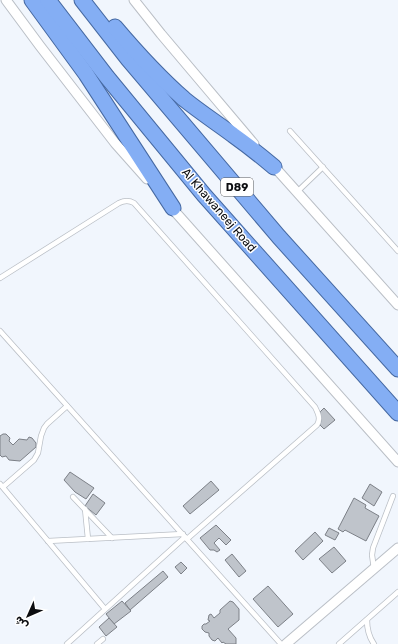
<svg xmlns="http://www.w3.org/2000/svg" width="398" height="644" font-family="Rubik,'Noto Naskh Arabic',sans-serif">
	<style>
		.building { fill: #bfc4cb; stroke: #7c8087 }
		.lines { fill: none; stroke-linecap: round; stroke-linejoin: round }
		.service-casing { stroke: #babfc6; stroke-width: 6 }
		.minor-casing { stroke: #babfc6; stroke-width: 11 }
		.trunk-casing { stroke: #4669a2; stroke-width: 17 }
		.service { stroke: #fff; stroke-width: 4.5 }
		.minor { stroke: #fff; stroke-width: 9 }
		.trunk { stroke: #84aef4; stroke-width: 15 }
		.labels { text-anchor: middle; stroke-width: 3; stroke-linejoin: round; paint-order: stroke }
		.shield { fill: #fff; stroke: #555658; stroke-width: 1 }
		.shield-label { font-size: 11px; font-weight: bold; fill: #0c0d10 }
		.street-label { font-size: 12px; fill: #0c0d10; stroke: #fff }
	</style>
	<rect width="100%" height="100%" fill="#f1f6fd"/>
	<g class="building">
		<polygon points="324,408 335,420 324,429 320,425 321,421 320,412"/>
		<polygon points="3,434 6,434 10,438 9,441 13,445 19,439 27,440 29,437 32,438 36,443 36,447 20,461 9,460 6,456 2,457 0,455 0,436"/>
		<polygon points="70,472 94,488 86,499 75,492 64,480"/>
		<polygon points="211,481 219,490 190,514 183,506"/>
		<polygon points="370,484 382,492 374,506 362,498"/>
		<polygon points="93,494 105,503 96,515 85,506"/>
		<polygon points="354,498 366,505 365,508 379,516 366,541 345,530 343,532 338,529"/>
		<polygon points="216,525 231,540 226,545 219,538 214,543 220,550 217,552 214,550 210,550 200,538"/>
		<polygon points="329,528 339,533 335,540 325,535"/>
		<polygon points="315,532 323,541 303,560 295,551"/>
		<polygon points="334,547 346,561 332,573 319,559"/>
		<polygon points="232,554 246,571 239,577 225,560"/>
		<polygon points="181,562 187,568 181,574 175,567"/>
		<polygon points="163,571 168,577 130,610 125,603"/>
		<polygon points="268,586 293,614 278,627 253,599"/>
		<polygon points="122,601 131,611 114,624 106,614"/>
		<polygon points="230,601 233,602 239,609 239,620 228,629 236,638 236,644 226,644 223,642 222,643 218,638 215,641 212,640 209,636 209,633 205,632 202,629 202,626 204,624 206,624 210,621 208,620 209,615 211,614 214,618 220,613 220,610"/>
		<polygon points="109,618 117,627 106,636 99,627"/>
	</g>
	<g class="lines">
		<defs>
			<g id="service">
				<polyline points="290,131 398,251"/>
				<polyline points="297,192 323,167"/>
				<path d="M 0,278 L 119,203 C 125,200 129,200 134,203 L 315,407 C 318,413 321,419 317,425 L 187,539"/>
				<polyline points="0,331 281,644"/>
				<polyline points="0,484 105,609"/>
				<polyline points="3,487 34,460 38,453 41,436 44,428 47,424 67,406"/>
				<polyline points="73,497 112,538"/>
				<polyline points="85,509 88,539"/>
				<polyline points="48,541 183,534"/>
				<polyline points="374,569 372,555 373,548 393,496"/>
				<path d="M 367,620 C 367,629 369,637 374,644"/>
				<polyline points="67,644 185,537"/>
				<polyline points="97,644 103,639"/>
				<polyline points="339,644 398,592"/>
			</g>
			<g id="minor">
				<polyline points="6,0 40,46 115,143 147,179"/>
				<polyline points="134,0 161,34 254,144"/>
				<polyline points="271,163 398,305"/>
				<polyline points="170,206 398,462"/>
				<polyline points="286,644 398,548"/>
			</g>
			<g id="trunk">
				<polyline points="32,0 86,74 173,208"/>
				<polyline points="48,0 107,77 204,195 398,413"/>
				<polyline points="82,0 128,59 279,237 398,369"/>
				<path d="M 115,27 C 137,53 159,77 184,99 C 200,112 217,123 233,135 C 247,145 261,156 274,167"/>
			</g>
		</defs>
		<use href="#service" class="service-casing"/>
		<use href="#minor" class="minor-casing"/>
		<use href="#trunk" class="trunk-casing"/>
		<use href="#service" class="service"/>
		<use href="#minor" class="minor"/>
		<use href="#trunk" class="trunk"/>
	</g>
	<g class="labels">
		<rect class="shield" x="221" y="178" width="32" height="18" rx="3"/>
		<g class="shield-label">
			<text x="237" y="191">D89</text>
		</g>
		<g class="street-label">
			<text transform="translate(219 210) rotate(49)" y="4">Al Khawaneej Road</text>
		</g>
	</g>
	<g transform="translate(28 616) rotate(225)" stroke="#ffffff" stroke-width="3" paint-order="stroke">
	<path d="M0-3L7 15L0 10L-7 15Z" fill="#0c0d10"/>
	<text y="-6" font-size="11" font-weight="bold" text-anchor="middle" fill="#0c0d10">ش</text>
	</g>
</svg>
